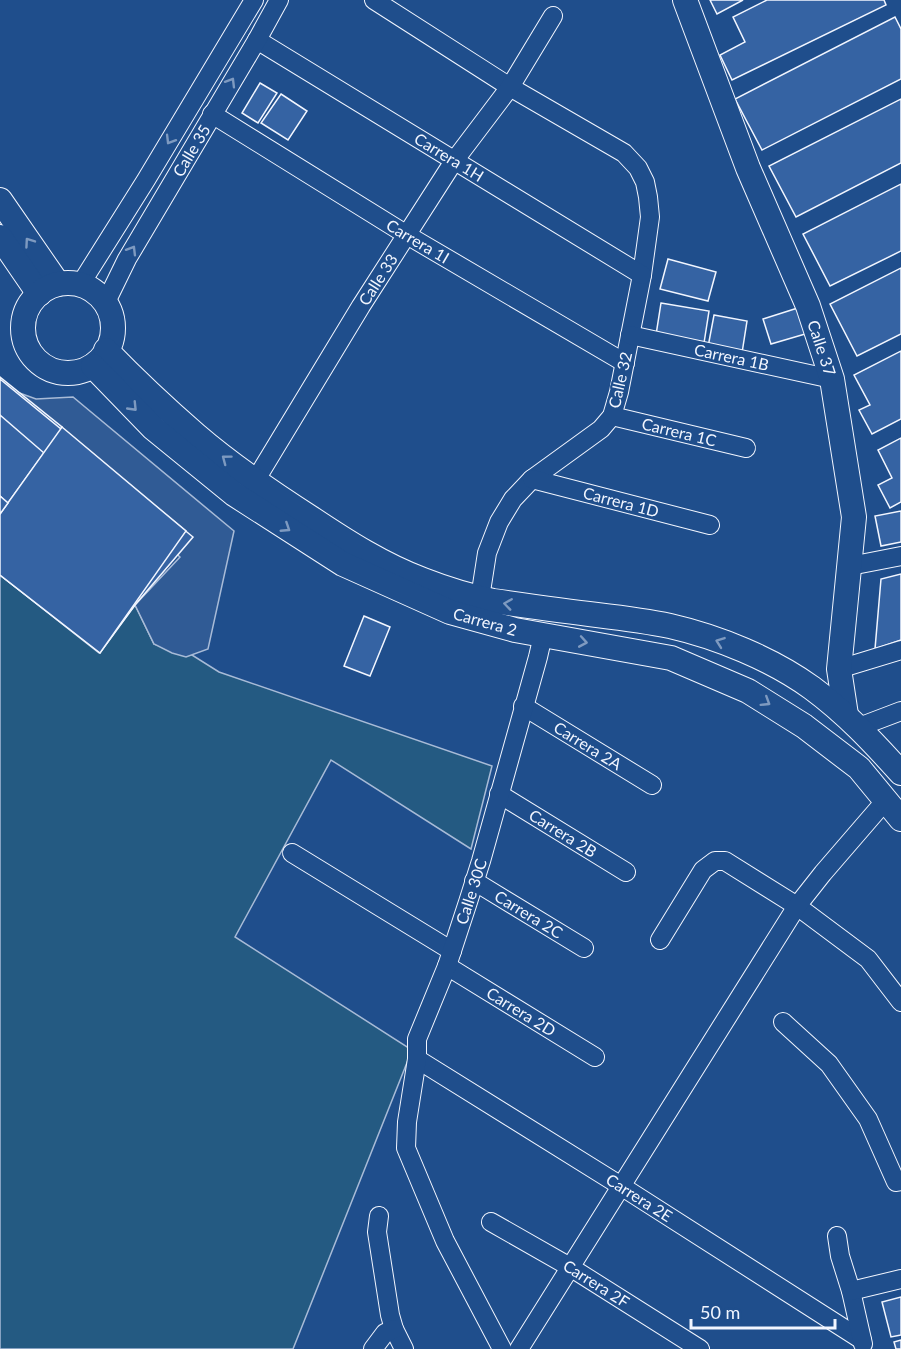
<svg xmlns="http://www.w3.org/2000/svg" width="901" height="1349" font-family="Lato,sans-serif">
	<style>
		.green { fill: #245a82; stroke: #a8bbd7; stroke-width: 1.5 }
		.parking { fill: #305b95; stroke: #a8bbd7; stroke-width: 1.5 }
		.building { fill: #3563a3; stroke: #f2f6ff; stroke-width: 1.5 }
		.lines { fill: none; stroke-linecap: round; stroke-linejoin: round }
		.street-casing { stroke: #f2f6ff; stroke-width: 20 }
		.secondary-casing { stroke: #f2f6ff; stroke-width: 26 }
		.street { stroke: #1f4e8c; stroke-width: 18 }
		.secondary { stroke: #1f4e8c; stroke-width: 24 }
		.oneway { stroke: #7e9ac0 }
		.labels { text-anchor: middle; stroke-width: 4.5; stroke-linejoin: round; paint-order: stroke }
		.street-label { font-size: 16px; fill: #f2f6ff; stroke: #1f4e8c }
	</style>
	<rect width="100%" height="100%" fill="#1f4e8c"/>
	<polygon class="green" points="0,575 99,653 135,605 154,644 192,655 219,672 492,766 471,849 331,760 235,937 412,1050 293,1349 0,1349"/>
	<polygon class="parking" points="0,384 3,387 36,399 73,397 234,531 208,649 186,657 172,653 154,644 135,605 180,557 0,401"/>
	<g class="building">
		<polygon points="710,0 743,0 717,14"/>
		<polygon points="767,0 884,0 886,5 732,80 720,55 745,42 733,17"/>
		<polygon points="895,17 901,29 901,79 762,150 735,99"/>
		<polygon points="260,83 277,93 258,123 242,113"/>
		<polygon points="281,94 307,111 288,140 261,123"/>
		<polygon points="901,99 901,163 796,217 769,166"/>
		<polygon points="901,184 901,251 830,286 803,234"/>
		<polygon points="668,259 716,272 708,301 660,289"/>
		<polygon points="901,268 901,334 857,356 830,304"/>
		<polygon points="661,303 709,311 704,343 656,335"/>
		<polygon points="804,306 812,332 771,344 763,319"/>
		<polygon points="714,315 747,321 742,353 708,347"/>
		<polygon points="901,351 901,419 872,434 859,410 870,405 854,375"/>
		<polygon points="0,377 62,427 44,453 0,415"/>
		<polygon points="0,379 193,537 135,605 100,653 0,575"/>
		<polygon points="0,415 44,453 8,503 0,496"/>
		<polygon points="62,427 186,531 100,653 0,575 0,514"/>
		<polygon points="901,438 901,502 890,508 878,485 892,478 878,450"/>
		<polygon points="0,496 8,503 0,514"/>
		<polygon points="901,511 901,542 881,546 875,516"/>
		<polygon points="901,574 901,640 875,649 881,579"/>
		<polygon points="364,616 390,627 370,676 344,666"/>
		<polygon points="901,1297 901,1335 891,1337 882,1302"/>
		<polygon points="901,1340 901,1349 896,1349 894,1342"/>
	</g>
	<g class="lines">
		<defs>
			<g id="street">
				<polyline points="374,0 510,87 624,153 638,168 645,182 648,197 650,217 642,275 619,392 612,416 601,429 532,479 513,499 499,522 487,553 480,598"/>
				<path id="s1" d="M 257,40 L 642,275"/>
				<path id="s2" d="M 212,114 L 407,235 L 625,363"/>
				<polyline points="80,285 146,180 254,0"/>
				<path id="s3" d="M 106,302 L 127,259 L 257,40 L 279,0"/>
				<path id="s4" d="M 630,335 L 832,379"/>
				<path id="s5" d="M 612,416 L 746,448"/>
				<path id="s6" d="M 532,479 L 710,525"/>
				<path id="s7" d="M 255,481 L 361,306 L 454,161 L 510,87 L 553,16"/>
				<polyline points="850,566 901,556"/>
				<polyline points="839,669 901,650"/>
				<path id="s8" d="M 523,706 L 652,785"/>
				<polyline points="859,727 901,711"/>
				<path id="s9" d="M 499,794 L 626,872"/>
				<polyline points="292,853 452,951"/>
				<path id="s10" d="M 474,881 L 584,948"/>
				<polyline points="660,940 703,870 715,861 725,861 797,906 868,959 901,1002"/>
				<path id="s11" d="M 447,966 L 595,1057"/>
				<polyline points="783,1022 829,1064 868,1119 896,1182 901,1181"/>
				<path id="s12" d="M 417,1059 L 621,1186 L 862,1340"/>
				<polyline points="379,1216 377,1232 390,1315 394,1329 404,1349"/>
				<path id="s13" d="M 491,1222 L 570,1267 L 700,1349"/>
				<polyline points="837,1236 840,1256 851,1291 863,1344"/>
				<polyline points="851,1291 901,1279"/>
				<polyline points="373,1349 385,1333 394,1329"/>
				<path id="s14" d="M 502,1349 L 445,1241 L 406,1148 L 407,1122 L 417,1059 L 417,1039 L 447,966 L 468,902 L 481,861 L 538,657 L 543,635"/>
				<polyline points="519,1349 797,906 823,873 886,800"/>
			</g>
			<g id="secondary">
				<path id="s15" d="M 685,0 L 748,168 L 808,306 L 832,379 L 854,517 L 839,669 L 846,715"/>
				<polyline points="0,200 58,284"/>
				<polyline points="0,237 39,294"/>
				<circle cx="68" cy="328" r="45"/>
				<path d="M 106,350 C 135,380 165,408 196,435 C 232,466 272,493 311,518 C 347,542 383,565 423,580 C 446,589 469,596 493,601 C 528,606 563,611 597,615 C 622,618 646,621 670,626 C 718,637 772,659 812,688 C 846,713 873,742 901,773"/>
				<path id="s16" d="M 93,366 L 153,428 L 234,494 L 343,564 L 450,612 L 515,630 L 671,658 L 748,691 L 804,726 L 859,768 L 901,819"/>
			</g>
		</defs>
		<use href="#street" class="street-casing"/>
		<use href="#secondary" class="secondary-casing"/>
		<use href="#street" class="street"/>
		<use href="#secondary" class="secondary"/>
	</g>
	<defs><path id="oneway-chevron" d="M-2-3.5L2.5 0L-2 3.5" fill="none" stroke-width="1.6" stroke-linecap="round" stroke-linejoin="round" transform="scale(1.5)"/></defs>
	<g class="oneway">
		<use href="#oneway-chevron" transform="translate(231 82) rotate(-59)"/>
		<use href="#oneway-chevron" transform="translate(170 140) rotate(121)"/>
		<use href="#oneway-chevron" transform="translate(29 242) rotate(-125)"/>
		<use href="#oneway-chevron" transform="translate(132 250) rotate(-59)"/>
		<use href="#oneway-chevron" transform="translate(133 407) rotate(46)"/>
		<use href="#oneway-chevron" transform="translate(226 459) rotate(-143)"/>
		<use href="#oneway-chevron" transform="translate(286 528) rotate(33)"/>
		<use href="#oneway-chevron" transform="translate(508 604) rotate(-172)"/>
		<use href="#oneway-chevron" transform="translate(583 642) rotate(10)"/>
		<use href="#oneway-chevron" transform="translate(720 642) rotate(-160)"/>
		<use href="#oneway-chevron" transform="translate(766 702) rotate(32)"/>
	</g>
	<g class="labels">
		<g class="street-label">
			<text dy="6" stroke="none"><textPath href="#s3" startOffset="174">Calle 35</textPath></text>
			<text dy="6" stroke="none"><textPath href="#s1" startOffset="225">Carrera 1H</textPath></text>
			<text dy="6" stroke="none"><textPath href="#s2" startOffset="242">Carrera 1I</textPath></text>
			<text dy="6" stroke="none"><textPath href="#s7" startOffset="236">Calle 33</textPath></text>
			<text dy="6" stroke="none"><textPath href="#s15" startOffset="374">Calle 37</textPath></text>
			<text dy="6" stroke="none"><textPath href="#s4" startOffset="104">Carrera 1B</textPath></text>
			<text transform="translate(620 380) rotate(-77)" y="6">Calle 32</text>
			<text dy="6" stroke="none"><textPath href="#s5" startOffset="69">Carrera 1C</textPath></text>
			<text dy="6" stroke="none"><textPath href="#s6" startOffset="92">Carrera 1D</textPath></text>
			<text dy="6" stroke="none"><textPath href="#s16" startOffset="474">Carrera 2</textPath></text>
			<text dy="6" stroke="none"><textPath href="#s8" startOffset="76">Carrera 2A</textPath></text>
			<text dy="6" stroke="none"><textPath href="#s9" startOffset="75">Carrera 2B</textPath></text>
			<text dy="6" stroke="none"><textPath href="#s14" startOffset="490">Calle 30C</textPath></text>
			<text dy="6" stroke="none"><textPath href="#s10" startOffset="64">Carrera 2C</textPath></text>
			<text dy="6" stroke="none"><textPath href="#s11" startOffset="87">Carrera 2D</textPath></text>
			<text dy="6" stroke="none"><textPath href="#s12" startOffset="262">Carrera 2E</textPath></text>
			<text dy="6" stroke="none"><textPath href="#s13" startOffset="122">Carrera 2F</textPath></text>
		</g>
	</g>
	<path d="M691 1319v9h144v-9" fill="none" stroke="#f2f6ff" stroke-width="3"/>
	<text x="700" y="1319" font-size="18" fill="#f2f6ff" stroke="#1f4e8c" stroke-width="4.5" paint-order="stroke">50 m</text>
</svg>
